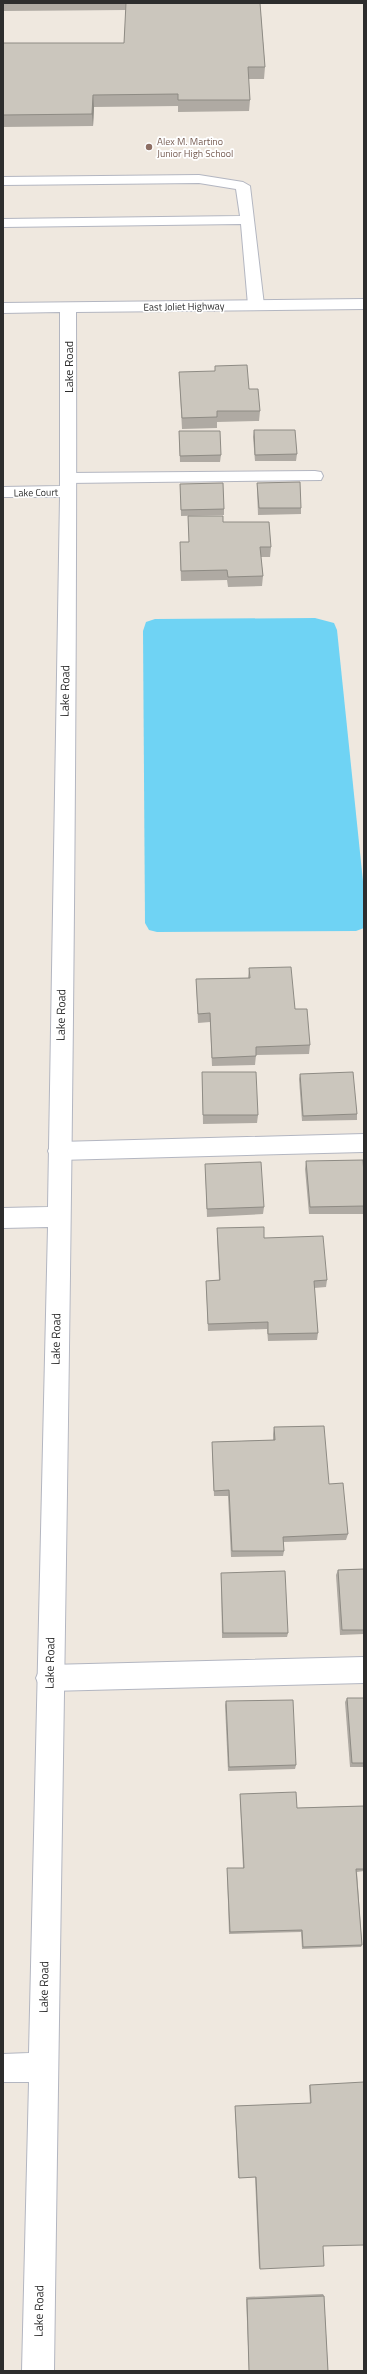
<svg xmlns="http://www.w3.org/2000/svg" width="367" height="2374" font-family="'Titillium Web',sans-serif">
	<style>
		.water { fill: #6fd3f4 }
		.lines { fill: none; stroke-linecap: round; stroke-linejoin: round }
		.lane-casing { stroke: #b3b6c1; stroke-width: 2 }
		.street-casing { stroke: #b3b6c1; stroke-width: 2 }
		.lane { fill: #fff; fill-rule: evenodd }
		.street { fill: #fff; fill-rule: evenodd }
		.wall { fill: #afaaa3 }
		.shaded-wall { fill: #8e8b84 }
		.building { fill: #cbc6bd; stroke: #8e8b84 }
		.education-dot { fill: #8d6e63; stroke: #fff; stroke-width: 1.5 }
		.labels { text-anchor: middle; stroke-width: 3.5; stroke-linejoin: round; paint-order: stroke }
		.far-education-label { font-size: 10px; fill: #785e54; stroke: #fff; text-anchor: start }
		.far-street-label { font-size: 10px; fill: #2d2d2d; stroke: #fff }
		.street-label { font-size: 12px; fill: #2d2d2d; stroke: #fff }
	</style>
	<rect width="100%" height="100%" fill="#efe8df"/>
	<polygon class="water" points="315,618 334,623 337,630 364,891 364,928 356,931 157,932 149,930 145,923 143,631 146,622 155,619"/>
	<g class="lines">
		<defs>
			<g id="lane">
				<polygon points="199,175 243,182 250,186 264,305 261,308 256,310 248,305 241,224 3,227 3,219 240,216 236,189 199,183 3,185 3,177"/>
				<polygon points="315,471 321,472 323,476 321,480 68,483 62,482 60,478 62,474 68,473"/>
				<polygon points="364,1134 363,1152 59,1160 51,1158 48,1151 51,1144 59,1142"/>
				<polygon points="364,1657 364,1683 49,1691 40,1687 36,1678 40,1669 49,1665"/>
			</g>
			<path id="street" d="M 364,299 L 364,309 L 76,312 C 78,998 63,1685 54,2371 L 22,2371 L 29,2082 L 3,2082 L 3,2054 L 29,2053 L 48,1227 L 3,1228 L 3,1208 L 48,1207 L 60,497 L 3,497 L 3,487 L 60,486 L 60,312 L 3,313 L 3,303 Z"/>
		</defs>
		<use href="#lane" class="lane-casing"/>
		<use href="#street" class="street-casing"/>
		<use href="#lane" class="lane"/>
		<use href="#street" class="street"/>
	</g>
	<g class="wall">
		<polygon points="3,3 260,3 265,67 264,79 248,79 250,100 249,111 178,112 178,106 94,107 93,126 3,127 3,43 124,43 126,10 3,11"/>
		<polygon points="179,372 249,389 260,411 259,421 217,422 217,428 182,429"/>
		<polygon points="254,430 297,454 296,461 255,461 253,437"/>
		<polygon points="179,431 221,455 220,462 180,462"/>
		<polygon points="257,483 301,508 301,514 258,515 257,489"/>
		<polygon points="180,484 224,509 224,515 181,516"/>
		<polygon points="188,516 223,522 271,547 270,557 261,557 263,576 262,586 228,587 227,580 181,581 180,552 189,542"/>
		<polygon points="249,968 295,1009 310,1045 309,1054 256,1055 255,1065 212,1066 210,1022 198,1023 196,979 248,978"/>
		<polygon points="202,1072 258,1115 257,1123 203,1124"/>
		<polygon points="300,1074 357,1114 357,1120 302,1121 299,1079"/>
		<polygon points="306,1161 364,1174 364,1214 309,1214 305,1169"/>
		<polygon points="205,1164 264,1207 263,1214 207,1217"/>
		<polygon points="217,1228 264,1238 327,1280 326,1287 314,1288 318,1333 317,1340 268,1341 267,1329 208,1331 206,1281 219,1280 217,1236"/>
		<polygon points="274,1427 329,1484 348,1534 346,1540 283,1542 284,1551 283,1556 231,1557 228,1496 214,1496 212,1448 212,1442 273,1440 273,1434"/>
		<polygon points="364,1569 364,1634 340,1635 336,1575 338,1570"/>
		<polygon points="221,1573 288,1633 287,1637 222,1638"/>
		<polygon points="347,1698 364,1698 364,1767 350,1767 345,1702"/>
		<polygon points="226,1701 296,1765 295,1769 228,1771 225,1705"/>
		<polygon points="240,1794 297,1808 364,1806 364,1871 357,1872 362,1945 361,1947 302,1949 301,1932 229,1934 227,1871 227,1868 243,1868 240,1797"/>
		<polygon points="309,2085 310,2085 323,2246 260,2269 259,2267 255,2177 239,2178 238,2178 235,2106 310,2103"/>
		<polygon points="323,2294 324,2296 328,2371 249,2371 246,2297"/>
	</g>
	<polygon class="shaded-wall" points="93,95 94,107 93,126 92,114"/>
	<g class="building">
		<polygon points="126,3 260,3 265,67 248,67 250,100 178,100 178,94 93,95 92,114 3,115 3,43 124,43"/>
		<polygon points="247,365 249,389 258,389 260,411 217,411 217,417 182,418 179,372 215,371 215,366"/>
		<polygon points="254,430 295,430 297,454 255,455"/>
		<polygon points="179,431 220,431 221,455 180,456"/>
		<polygon points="300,482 301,508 259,508 257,483"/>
		<polygon points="223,483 224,509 181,510 180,484"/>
		<polygon points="188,516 223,516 223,522 269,522 271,547 260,547 263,576 228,577 227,570 181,571 180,542 189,542"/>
		<polygon points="291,967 295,1009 307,1009 310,1045 256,1047 256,1056 212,1058 210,1013 198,1014 196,979 250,978 249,968"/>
		<polygon points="202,1072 256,1072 258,1115 203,1115"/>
		<polygon points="353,1072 357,1114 303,1116 300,1074"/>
		<polygon points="363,1160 364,1174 364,1206 310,1207 306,1161"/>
		<polygon points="261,1162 264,1207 207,1209 205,1164"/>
		<polygon points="264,1227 264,1238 323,1236 327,1280 314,1281 318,1333 268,1334 268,1322 208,1324 206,1281 220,1280 217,1228"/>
		<polygon points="324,1426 329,1484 343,1483 348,1534 283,1537 284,1551 232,1551 229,1490 214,1491 212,1442 275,1440 274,1427"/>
		<polygon points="364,1569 364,1630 342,1630 338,1570"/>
		<polygon points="285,1571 288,1633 223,1633 221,1573"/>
		<polygon points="347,1698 364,1698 364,1763 352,1763"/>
		<polygon points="293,1700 296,1765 229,1767 226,1701"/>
		<polygon points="296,1792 297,1808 364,1806 364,1869 356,1869 362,1945 303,1947 302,1930 230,1932 227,1868 244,1868 240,1794"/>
		<polygon points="364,2082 364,2245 323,2246 324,2266 260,2269 256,2177 239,2178 235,2106 311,2103 310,2085"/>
		<polygon points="324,2296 328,2371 249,2371 247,2299"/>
	</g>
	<circle class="education-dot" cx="149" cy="147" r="4"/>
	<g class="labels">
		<g class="far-education-label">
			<text x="157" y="145">Alex M. Martino<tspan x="157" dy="12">Junior High School</tspan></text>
		</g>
		<g class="far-street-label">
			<text transform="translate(184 306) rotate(-1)" y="4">East Joliet Highway</text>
			<text transform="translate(36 492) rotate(-1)" y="4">Lake Court</text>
		</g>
		<g class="street-label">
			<text transform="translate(69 367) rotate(-90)" y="4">Lake Road</text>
			<text transform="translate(65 691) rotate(-89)" y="4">Lake Road</text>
			<text transform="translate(61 1015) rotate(-89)" y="4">Lake Road</text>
			<text transform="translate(56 1339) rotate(-89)" y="4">Lake Road</text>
			<text transform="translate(50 1663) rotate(-89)" y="4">Lake Road</text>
			<text transform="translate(44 1987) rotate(-89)" y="4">Lake Road</text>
			<text transform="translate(39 2311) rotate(-89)" y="4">Lake Road</text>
		</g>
	</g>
	<rect width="367" height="2374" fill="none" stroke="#2d2d2d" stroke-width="8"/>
</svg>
